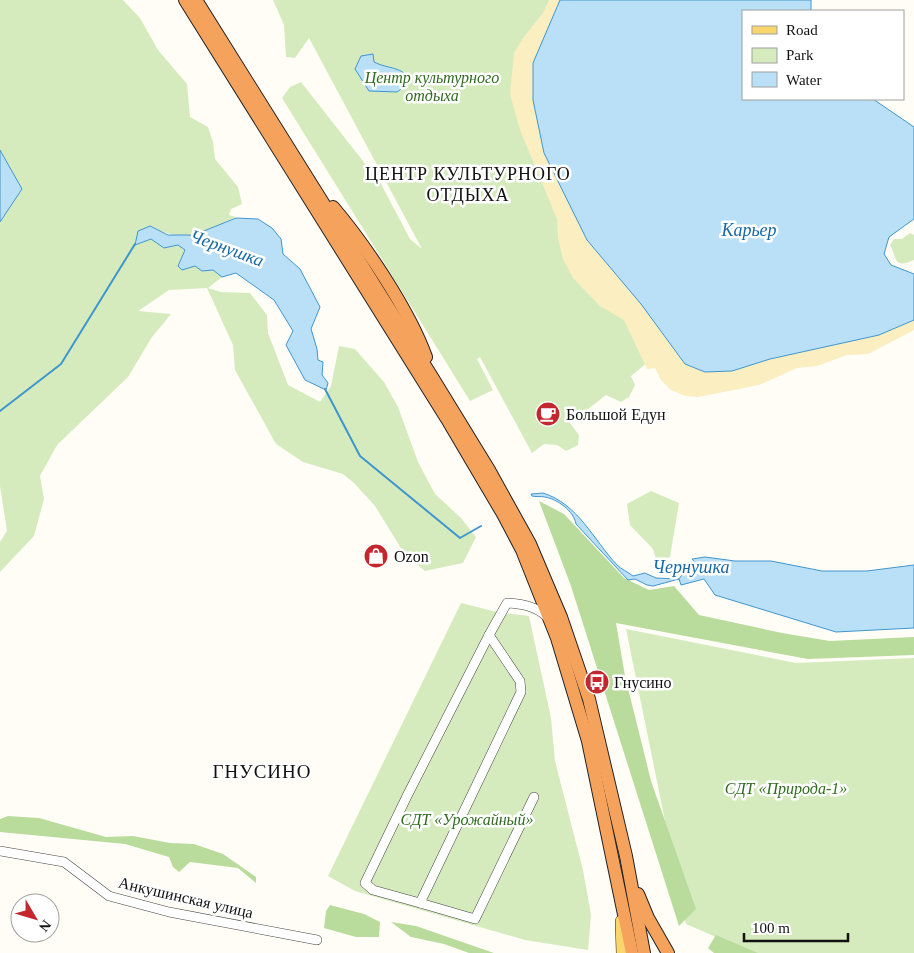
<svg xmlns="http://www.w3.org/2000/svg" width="914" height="953" font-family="Georgia,serif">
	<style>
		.green { fill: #d5ebbd }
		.forest { fill: #b9dc9c }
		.sand { fill: #fbeec1 }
		.water { fill: #b9e0f7; stroke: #3f96cf }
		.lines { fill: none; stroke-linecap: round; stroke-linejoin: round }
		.stream { stroke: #3f96cf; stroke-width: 2 }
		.minor-casing { stroke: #444; stroke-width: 10 }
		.major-casing { stroke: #222; stroke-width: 12 }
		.highway-casing { stroke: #222; stroke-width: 14 }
		.minor { stroke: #fff; stroke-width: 9 }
		.major { stroke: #f9d66b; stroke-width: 11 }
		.highway { stroke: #f5a25d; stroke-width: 12 }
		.labels { text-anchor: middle; stroke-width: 5; stroke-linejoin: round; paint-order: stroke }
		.park-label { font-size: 16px; font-style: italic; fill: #2f6b1f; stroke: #fff }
		.poi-label { font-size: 16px; fill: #111; stroke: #fff; text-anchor: start }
		.street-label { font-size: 16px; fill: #111; stroke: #fff }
		.neighbourhood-label { font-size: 18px; letter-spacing: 1px; fill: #111; stroke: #fff }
		.water-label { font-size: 18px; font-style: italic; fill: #1768a6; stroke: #fff }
		.quarter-label { font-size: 19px; letter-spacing: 1px; fill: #111; stroke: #fff }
	</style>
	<rect width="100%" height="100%" fill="#fffdf5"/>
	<g class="green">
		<path d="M 0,0 L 123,0 L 140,18 L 158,50 L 187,84 L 190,117 L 208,127 L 213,142 L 215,159 L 238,187 L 242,204 L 231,209 L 229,215 L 236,217 C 201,232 187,245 150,226 L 135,245 L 152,239 L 164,248 L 178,245 L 185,250 L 178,266 L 195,266 L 202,271 L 213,270 L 222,277 L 208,288 L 221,292 L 250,293 L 267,315 L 268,333 L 288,385 L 320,402 L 331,386 L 339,346 L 355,349 L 384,382 L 398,407 L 418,462 L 435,494 L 461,518 L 476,537 L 463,563 L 425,571 L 404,553 L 375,506 L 354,483 L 343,474 L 303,462 L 276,444 L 235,370 L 233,345 L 207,288 L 169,290 L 138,311 L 171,314 L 152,337 L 128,377 L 57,445 L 40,476 L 44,499 L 34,536 L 0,572 L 0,542 L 7,531 L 0,486 Z"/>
		<polygon points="273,0 552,0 653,358 631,376 635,385 629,397 621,402 606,395 570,423 579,435 578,445 566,451 557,445 544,444 532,453 480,357 477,359 493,390 470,401 282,98 290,87 301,82 381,184 410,239 422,249 309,38 295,58 286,57 284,25"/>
		<path d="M 910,233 L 914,235 L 914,260 C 893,270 897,257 890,245 L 894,239 L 902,239 Z"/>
		<polygon points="651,491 679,503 670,557 657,562 653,549 630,525 627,504"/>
		<polygon points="461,603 497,612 529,616 551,718 555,761 583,870 591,915 588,950 525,940 355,891 328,876"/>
		<polygon points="626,629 796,663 914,658 914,953 753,953 686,924"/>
	</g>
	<g class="forest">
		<polygon points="539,501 564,514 624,578 649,590 674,586 699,615 782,633 830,641 914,637 914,655 808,659 616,623 625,676 651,781 696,909 679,926 571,586"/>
		<polygon points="8,816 39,818 106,837 133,836 170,843 194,844 223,854 256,877 256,883 238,868 190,862 179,872 173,867 169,857 125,844 0,832 0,819"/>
		<polygon points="330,905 364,914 380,922 379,937 356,937 324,928 326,911"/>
		<polygon points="391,922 416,926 494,953 469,953 444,944 411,937"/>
		<polygon points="716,935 758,953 714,953 708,948"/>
	</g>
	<polygon class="sand" points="549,0 560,0 533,63 544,153 587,240 641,304 685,364 732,371 770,359 879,335 914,320 914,330 868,354 847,355 817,366 797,368 759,385 698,397 686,396 671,390 661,380 655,368 647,369 624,320 600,306 573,278 563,259 558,238 557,219 520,130 510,94 514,53 523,38 543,13"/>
	<g class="water">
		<polygon points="560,0 811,0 811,11 743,11 743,99 873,99 914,127 914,219 889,237 884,254 891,265 914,274 914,320 879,335 770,359 732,371 705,372 685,364 641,304 587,240 544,153 533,100 533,63"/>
		<path d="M 373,54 L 374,62 C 387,69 404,66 411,82 L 397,92 L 369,91 L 355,69 L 361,56 Z"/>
		<polygon points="0,150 22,189 0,222"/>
		<polygon points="236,218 258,219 272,228 281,239 283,254 300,269 320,307 311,329 317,349 318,360 323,362 322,375 328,383 326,390 305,380 286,345 293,331 274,300 236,273 222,277 213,270 202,271 195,266 182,270 178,266 185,250 178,245 164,248 151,239 135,245 138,231 150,226 168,235 194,235"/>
		<path d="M 543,493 C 578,504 593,539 617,565 C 621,569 628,572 633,576 L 645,573 L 656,578 L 679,579 L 684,572 L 694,573 L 698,566 L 692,559 L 705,557 L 735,561 L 771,561 L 822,571 L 867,571 L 914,565 L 914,628 L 836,632 L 715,595 L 704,579 L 681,585 L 679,579 L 653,586 L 647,585 L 635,579 L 628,580 L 576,524 C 574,511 557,499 545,497 C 540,496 536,497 532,496 L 531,494 Z"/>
	</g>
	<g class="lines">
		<g class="stream">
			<polyline points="325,389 360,456 460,538 481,526"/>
			<polyline points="0,411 61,364 135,244"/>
		</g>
		<defs>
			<g id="minor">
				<path d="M 534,797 L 475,919 L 420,903 L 521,692 L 520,681 L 489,635 L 507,603 C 522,604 536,606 547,617"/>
				<polyline points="0,851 64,862 109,896 169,912 317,940"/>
				<polyline points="420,903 373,890 365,883 407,796 489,635"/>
			</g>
			<polyline id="major" points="621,921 622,953"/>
			<g id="highway">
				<polyline points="185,0 447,419 503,514 522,550 557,638 588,741 632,953"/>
				<polyline points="196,0 432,377 489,470 530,544 561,617 589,699 626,856 644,953"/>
				<path d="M 333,207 C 366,246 409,310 426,357"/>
				<polyline points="638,894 648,918 668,953"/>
			</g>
		</defs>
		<use href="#minor" class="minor-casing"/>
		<use href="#major" class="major-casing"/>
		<use href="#highway" class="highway-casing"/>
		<use href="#minor" class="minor"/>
		<use href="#major" class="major"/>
		<use href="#highway" class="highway"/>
	</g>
	<defs>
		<symbol id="cafe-disc" viewBox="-11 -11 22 22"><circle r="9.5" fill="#c4262e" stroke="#fff"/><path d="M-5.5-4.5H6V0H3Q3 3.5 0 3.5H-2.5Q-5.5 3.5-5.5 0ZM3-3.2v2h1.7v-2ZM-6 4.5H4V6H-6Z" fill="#fff"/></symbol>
		<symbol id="shop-disc" viewBox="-11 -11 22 22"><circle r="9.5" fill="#c4262e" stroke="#fff"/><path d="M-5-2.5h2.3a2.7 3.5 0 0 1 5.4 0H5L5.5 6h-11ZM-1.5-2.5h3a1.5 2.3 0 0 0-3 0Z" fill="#fff"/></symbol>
		<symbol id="bus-disc" viewBox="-11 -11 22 22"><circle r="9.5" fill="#c4262e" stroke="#fff"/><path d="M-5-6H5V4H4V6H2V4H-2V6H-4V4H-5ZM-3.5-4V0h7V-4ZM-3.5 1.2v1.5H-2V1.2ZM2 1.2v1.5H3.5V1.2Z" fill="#fff"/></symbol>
	</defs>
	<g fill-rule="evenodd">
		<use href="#cafe-disc" x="534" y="400" width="28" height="28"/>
		<use href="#shop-disc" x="362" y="542" width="28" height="28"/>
		<use href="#bus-disc" x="583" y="668" width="28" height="28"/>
	</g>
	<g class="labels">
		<g class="park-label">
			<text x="432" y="83">Центр культурного<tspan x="432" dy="18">отдыха</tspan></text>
			<text x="786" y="794">СДТ «Природа-1»</text>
			<text x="467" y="825">СДТ «Урожайный»</text>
		</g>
		<g class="poi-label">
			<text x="566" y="420">Большой Едун</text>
			<text x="394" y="562">Ozon</text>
			<text x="614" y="688">Гнусино</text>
		</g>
		<g class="street-label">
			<text transform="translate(186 897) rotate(13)" y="6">Анкушинская улица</text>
		</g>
		<g class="neighbourhood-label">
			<text x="468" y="180">ЦЕНТР КУЛЬТУРНОГО<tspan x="468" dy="21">ОТДЫХА</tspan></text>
		</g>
		<g class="water-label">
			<text x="749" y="236">Карьер</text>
			<text transform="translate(227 248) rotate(20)" y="6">Чернушка</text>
			<text x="691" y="573">Чернушка</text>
		</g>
		<g class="quarter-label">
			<text x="262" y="778">ГНУСИНО</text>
		</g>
	</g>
	<rect x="742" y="10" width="162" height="90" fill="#ffffff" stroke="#a0a0a0"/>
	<rect x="752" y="26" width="25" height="8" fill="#f9d66b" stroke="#a0a0a0"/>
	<text x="786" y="35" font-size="15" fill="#111111">Road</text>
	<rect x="752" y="48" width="25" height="15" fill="#d5ebbd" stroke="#a0a0a0"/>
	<text x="786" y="60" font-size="15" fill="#111111">Park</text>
	<rect x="752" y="72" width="25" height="15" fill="#b9e0f7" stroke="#a0a0a0"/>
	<text x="786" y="85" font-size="15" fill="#111111">Water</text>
	<g transform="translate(35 918) rotate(128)"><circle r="24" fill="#ffffff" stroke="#a0a0a0"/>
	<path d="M0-4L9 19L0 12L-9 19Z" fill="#c4262e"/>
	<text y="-8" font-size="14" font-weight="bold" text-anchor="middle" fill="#111111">N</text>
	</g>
	<path d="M744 933v8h104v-8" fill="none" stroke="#111111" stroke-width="2.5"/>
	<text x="752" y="933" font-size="15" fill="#111111" stroke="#ffffff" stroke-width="4" paint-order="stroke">100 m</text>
</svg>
